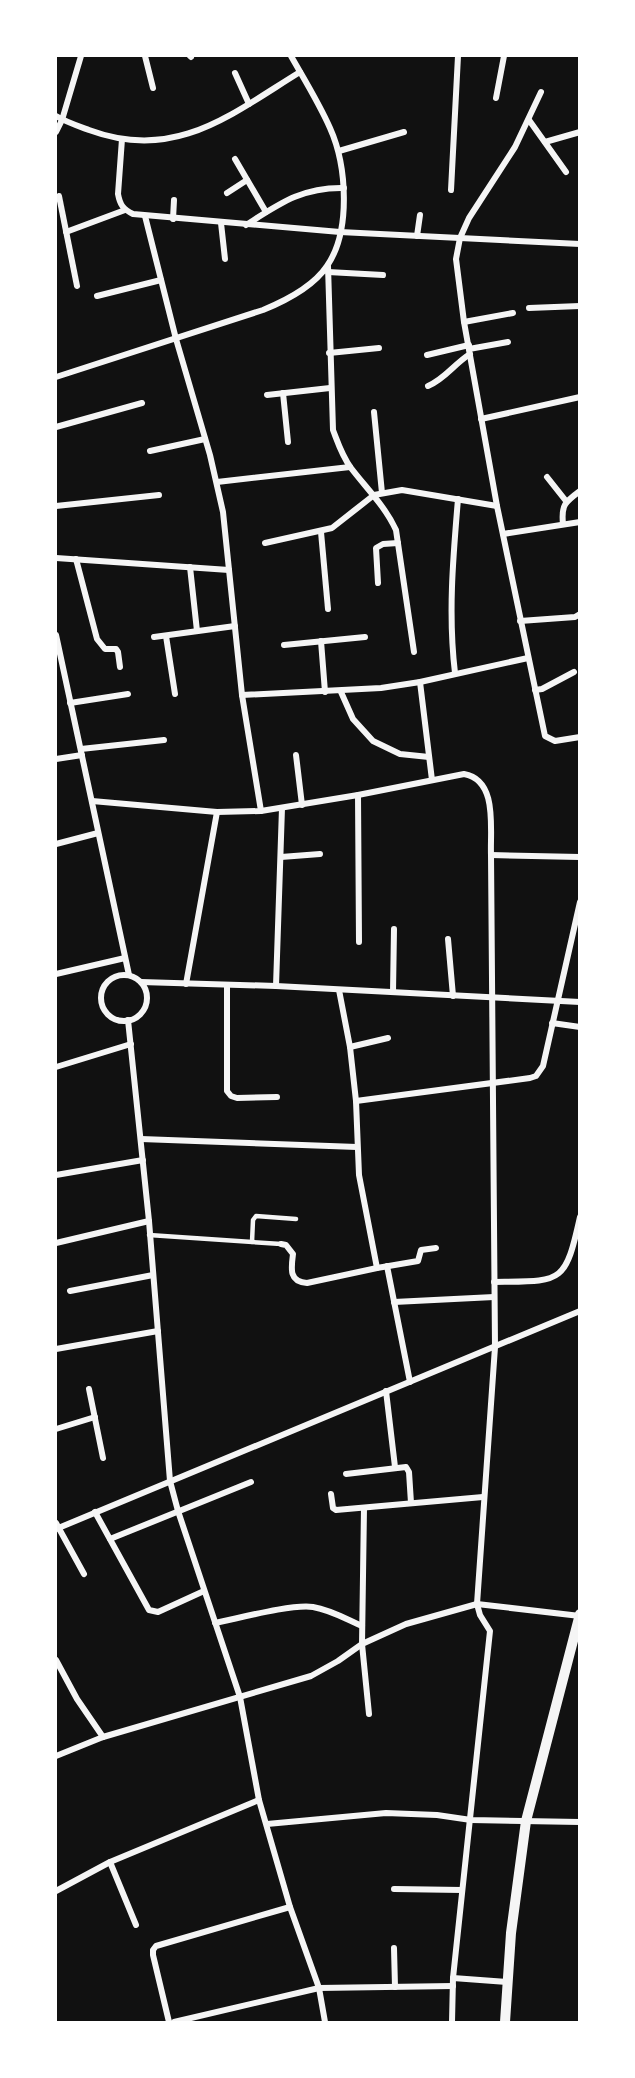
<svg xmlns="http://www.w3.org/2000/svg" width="635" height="2078" font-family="'Work Sans',sans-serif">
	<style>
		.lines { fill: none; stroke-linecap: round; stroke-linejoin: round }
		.service { stroke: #f5f5f5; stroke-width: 4.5 }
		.minor { stroke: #f5f5f5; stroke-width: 6 }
		.tertiary { stroke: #f5f5f5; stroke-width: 10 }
	</style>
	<rect width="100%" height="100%" fill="#111"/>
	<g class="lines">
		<g class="service">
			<polyline points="149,1235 281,1244"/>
			<polyline points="252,1242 253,1220 256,1216 296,1219"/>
		</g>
		<g class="minor">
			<polyline points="145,56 153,88"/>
			<polyline points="190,56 191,57"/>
			<polyline points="235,73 249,104"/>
			<polyline points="541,92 515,147 469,218 460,238 456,259 464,322 497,506 545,736 555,741 580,737"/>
			<polyline points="496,98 504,56"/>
			<path d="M 56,116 C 66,122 78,126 89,130 C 175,162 230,115 300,72"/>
			<polyline points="529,120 566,172"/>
			<polyline points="56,132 62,120 81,56"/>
			<path d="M 122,139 L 118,194 C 120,205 123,209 133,214 L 340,232 L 580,244"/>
			<polyline points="545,142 580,132"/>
			<polyline points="339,151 404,132"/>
			<polyline points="235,159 266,212"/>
			<polyline points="451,190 458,56"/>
			<polyline points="227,193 247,180"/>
			<polyline points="59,196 77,286"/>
			<polyline points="145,216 176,339 210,455 223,512 242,695 261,811"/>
			<polyline points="173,219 174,200"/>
			<polyline points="221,223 225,259"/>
			<path d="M 246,225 C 279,204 302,187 344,188"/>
			<polyline points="66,232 125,210"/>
			<polyline points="417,236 420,215"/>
			<path d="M 328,266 L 333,430 C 338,443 342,456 351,468 C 367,489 385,506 396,530 L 414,652"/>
			<polyline points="328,272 383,275"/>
			<polyline points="97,296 161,280"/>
			<polyline points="529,308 580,306"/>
			<polyline points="464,322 513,313"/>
			<polyline points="469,349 508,342"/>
			<polyline points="329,353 379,348"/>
			<polyline points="427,355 469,345"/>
			<path d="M 56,377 L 263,310 C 285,301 313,287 327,266 C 351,231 347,166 330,128 C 319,103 304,79 291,56"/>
			<path d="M 428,386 C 445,379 454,364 470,354"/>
			<polyline points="283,393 288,442"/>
			<polyline points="267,395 330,388"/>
			<polyline points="374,412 382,493"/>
			<polyline points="481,419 580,397"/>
			<polyline points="56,427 142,403"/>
			<polyline points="150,451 205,439"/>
			<polyline points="547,477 566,501"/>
			<polyline points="217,482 350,467"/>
			<polyline points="56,506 159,495"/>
			<path d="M 563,524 C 561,505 565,502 580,491"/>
			<polyline points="321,532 328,609"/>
			<polyline points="503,534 580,522"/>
			<polyline points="265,543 332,528 374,495 402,490 497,506"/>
			<polyline points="56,558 229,570"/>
			<polyline points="76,559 97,639 105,649 116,649 118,652 120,667"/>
			<polyline points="190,567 197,631"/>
			<polyline points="378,583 376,548 383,544 398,543"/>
			<polyline points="520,621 575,617 580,614"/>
			<polyline points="56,635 129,975"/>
			<polyline points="166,636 175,694"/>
			<polyline points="154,637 235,626"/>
			<polyline points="321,641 325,692"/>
			<polyline points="284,645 365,637"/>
			<path d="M 455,673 C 448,615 453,558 458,499"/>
			<polyline points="420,682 432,780"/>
			<polyline points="535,690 542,689 574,672"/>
			<polyline points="341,692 353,719 373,741 400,754 429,757"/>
			<polyline points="242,695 381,688 420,682 528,658"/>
			<polyline points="70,703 128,694"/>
			<polyline points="81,749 164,740"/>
			<polyline points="296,755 302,805"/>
			<polyline points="56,759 82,755"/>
			<polyline points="358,795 359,942"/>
			<path d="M 92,801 L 217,812 L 261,811 L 358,795 L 464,774 C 498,780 490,828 491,855 L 495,1347 L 477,1604 L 480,1615 L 490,1631 L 453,1978 L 452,2022"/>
			<polyline points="56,844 98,833"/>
			<polyline points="491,855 580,857"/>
			<polyline points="281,857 320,854"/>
			<polyline points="448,939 453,996"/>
			<polyline points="56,974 125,958"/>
			<circle cx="124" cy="998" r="23"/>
			<polyline points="141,982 276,986 580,1002"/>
			<polyline points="186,984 217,812"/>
			<polyline points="227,985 227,1091 231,1096 237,1098 277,1097"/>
			<polyline points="276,986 282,808"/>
			<polyline points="339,990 350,1047 356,1101 359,1175 377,1268"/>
			<polyline points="393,992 394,929"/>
			<polyline points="128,1020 149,1221 170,1481 178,1511 240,1697 259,1800 290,1907 319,1988 325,2022"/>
			<polyline points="552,1023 580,1027"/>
			<polyline points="350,1047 388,1038"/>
			<polyline points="56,1067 131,1044"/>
			<polyline points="356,1101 530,1078 536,1076 543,1066 580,902"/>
			<polyline points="141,1139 357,1147"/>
			<polyline points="56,1175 143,1160"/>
			<polyline points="56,1243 149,1221"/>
			<path d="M 281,1244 L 286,1245 L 293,1254 C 291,1269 289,1282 307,1283 L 377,1268 L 418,1261 L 421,1250 L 436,1248"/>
			<polyline points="387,1266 410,1382"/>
			<path d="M 494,1282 C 562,1281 565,1285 580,1217"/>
			<polyline points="70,1291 153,1275"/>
			<polyline points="394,1302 494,1297"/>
			<polyline points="56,1349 158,1331"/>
			<polyline points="89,1389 103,1458"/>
			<polyline points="386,1391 395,1467"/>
			<polyline points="56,1429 95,1417"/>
			<polyline points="346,1474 406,1467 409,1472 411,1503"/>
			<polyline points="331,1494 333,1508 336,1510 483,1497"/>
			<polyline points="364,1508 362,1644 369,1714"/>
			<polyline points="95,1512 149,1610 158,1612 204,1591"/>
			<polyline points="56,1523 84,1574"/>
			<polyline points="56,1529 580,1311"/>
			<polyline points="110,1539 251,1482"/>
			<path d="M 215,1623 C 240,1618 291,1604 313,1607 C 331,1610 346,1619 362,1626"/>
			<polyline points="56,1660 77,1699 103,1737"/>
			<polyline points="56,1756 103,1737 311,1676 338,1661 362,1644 406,1624 477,1604 580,1616"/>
			<polyline points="267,1824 386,1813 437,1815 471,1820 580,1822"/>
			<polyline points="110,1862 136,1925"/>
			<polyline points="394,1889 462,1890"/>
			<polyline points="56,1891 110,1862 259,1800"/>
			<polyline points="394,1948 395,1987"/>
			<polyline points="453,1978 507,1982"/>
			<polyline points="169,2022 153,1955 153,1950 156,1946 290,1907"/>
			<polyline points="174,2022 319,1988 453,1986"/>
		</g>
		<polyline class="tertiary" points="505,2022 511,1933 526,1821 580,1614"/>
	</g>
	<rect width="635" height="2078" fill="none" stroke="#ffffff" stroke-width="114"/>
</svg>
